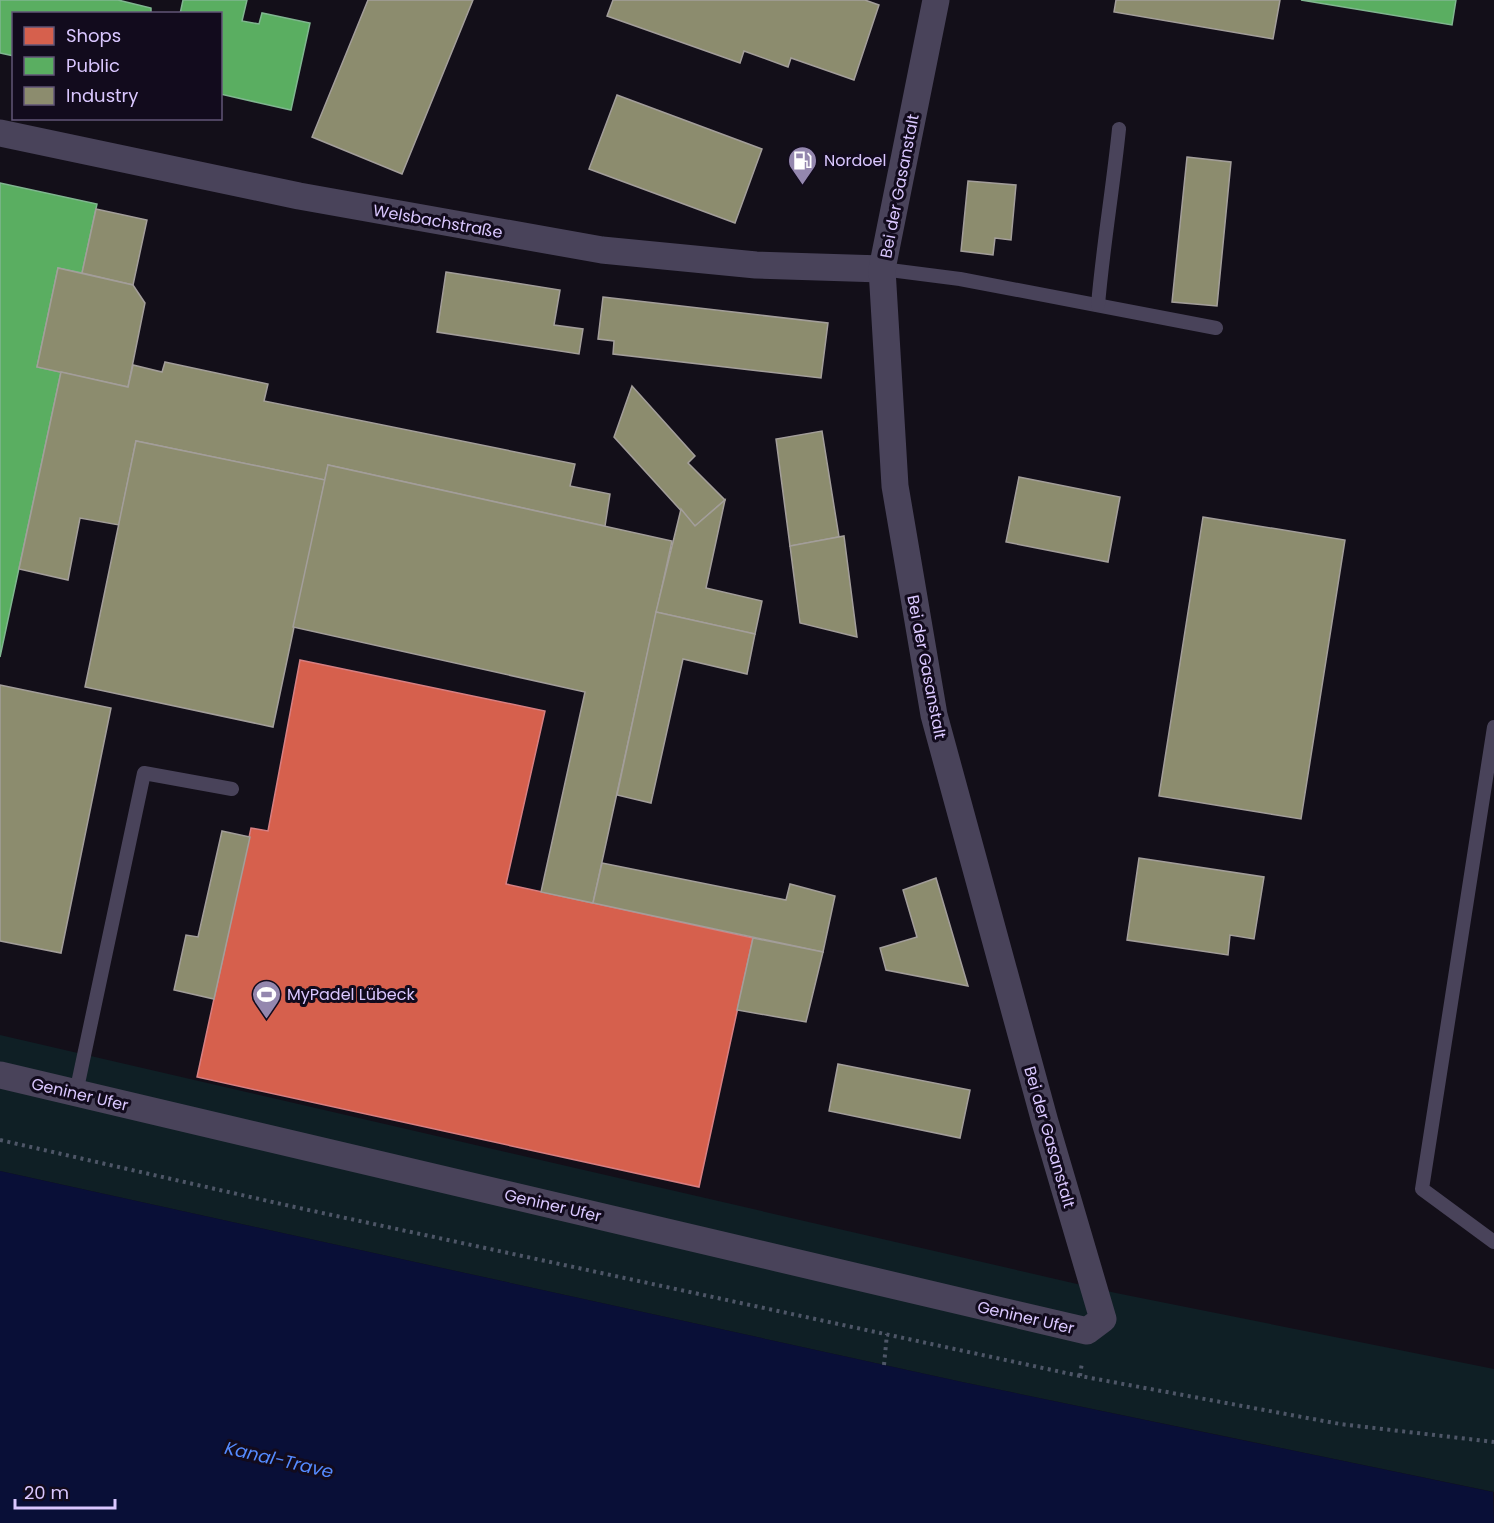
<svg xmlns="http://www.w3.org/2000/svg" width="1494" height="1523" font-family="Poppins,sans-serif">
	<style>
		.green { fill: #0f1f25 }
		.water { fill: #090f37 }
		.shops { fill: #d6604d; stroke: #d77f82; stroke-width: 1.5 }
		.public { fill: #5aae61; stroke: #80b690; stroke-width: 1.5 }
		.industry { fill: #8c8c6e; stroke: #a39e9a; stroke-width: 1.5 }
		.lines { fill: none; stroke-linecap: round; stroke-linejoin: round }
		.path { stroke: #4e5667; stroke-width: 4; stroke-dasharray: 3 4.5; stroke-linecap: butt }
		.service { stroke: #49435a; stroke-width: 14 }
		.minor { stroke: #49435a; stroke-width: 27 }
		.labels { text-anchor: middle; stroke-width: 6; stroke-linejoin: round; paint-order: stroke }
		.poi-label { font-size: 16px; fill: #dac7ff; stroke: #120b1d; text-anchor: start }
		.street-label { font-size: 16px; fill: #dac7ff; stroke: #120b1d }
		.water-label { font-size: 18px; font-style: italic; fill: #558bff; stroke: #120b1d }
	</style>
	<rect width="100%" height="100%" fill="#130f19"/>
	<polygon class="green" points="0,1035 1116,1293 1494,1369 1494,1492 962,1382 0,1171"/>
	<polygon class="water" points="0,1171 962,1382 1493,1492 1494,1523 0,1523"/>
	<polygon class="shops" points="300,660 545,711 506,884 753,938 699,1187 197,1077 251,828 268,831"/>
	<g class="public">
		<polygon points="0,0 118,0 151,8 151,14 14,14 14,56 0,53"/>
		<polygon points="183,0 247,0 242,21 259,24 262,13 310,23 291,110 220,94 220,14 180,14"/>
		<polygon points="1301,0 1456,0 1452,25"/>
		<polygon points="0,183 97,204 82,273 58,268 37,367 61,372 0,657"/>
	</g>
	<g class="industry">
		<polygon points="368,0 473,0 402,174 312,137"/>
		<polygon points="613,0 865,0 879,5 854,80 791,58 788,67 744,51 740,63 607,16"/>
		<polygon points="1116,0 1280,0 1273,39 1114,12"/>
		<polygon points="617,95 762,149 735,223 589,169"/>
		<polygon points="1187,157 1231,162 1217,306 1172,302"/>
		<polygon points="968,181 1016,185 1011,240 995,238 993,255 961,251"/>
		<polygon points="96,209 147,220 133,285 82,273"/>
		<polygon points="58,268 133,285 145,303 128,387 37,367"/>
		<polygon points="446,272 560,290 554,325 583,329 579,354 437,332"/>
		<polygon points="603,297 828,323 821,378 613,354 614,341 598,339"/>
		<polygon points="165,362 268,384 264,401 575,464 570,486 610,494 605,526 328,465 325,480 136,441 119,525 80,518 68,580 19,569 61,372 128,387 133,365 162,372"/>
		<polygon points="632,386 695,456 688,463 725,500 695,526 614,437"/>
		<polygon points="822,431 839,537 790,546 776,439"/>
		<polygon points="136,441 325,480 273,727 85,687"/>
		<polygon points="328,465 672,541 593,903 541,892 585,692 293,627"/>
		<polygon points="1019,477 1120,497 1108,562 1006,542"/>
		<polygon points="725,500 706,588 762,601 755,634 656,612 681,509 695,526"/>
		<polygon points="1203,517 1345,540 1301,819 1159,796"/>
		<polygon points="844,536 857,637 800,623 790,546"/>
		<polygon points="656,612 755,634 747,674 683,659 651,803 617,795"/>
		<polygon points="0,685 111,708 61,953 0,941"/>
		<polygon points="222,831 250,837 214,999 174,990 186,935 198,937"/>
		<polygon points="1139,858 1264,877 1254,939 1230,935 1228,955 1127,940"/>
		<polygon points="602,863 786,900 790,884 835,896 823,952 593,903"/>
		<polygon points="936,878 968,986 886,970 880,948 917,937 903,890"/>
		<polygon points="753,938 823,952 806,1022 737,1010"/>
		<polygon points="838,1064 970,1090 960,1138 829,1111"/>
	</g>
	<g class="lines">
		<g class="path">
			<polyline points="0,1140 290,1206 1080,1376 1340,1424 1494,1442"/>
			<polyline points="884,1365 887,1334"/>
			<polyline points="1080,1376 1082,1362"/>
		</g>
		<g class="service">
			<polyline points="882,269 960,279 1216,328"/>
			<path d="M 1098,305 C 1103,246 1113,188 1119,129"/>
			<polyline points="1494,727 1422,1189 1494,1242"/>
			<polyline points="76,1093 144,773 232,789"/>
		</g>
		<g class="minor">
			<polyline points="0,133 299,196 602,250 756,265 882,269"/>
			<polyline points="0,1075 1087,1331 1103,1319 1045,1122 934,715 895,486 882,269 936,0"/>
		</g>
	</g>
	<defs>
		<symbol id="fuel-pin" viewBox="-11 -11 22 30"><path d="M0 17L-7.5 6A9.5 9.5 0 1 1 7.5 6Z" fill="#9487ae" stroke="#120b1d"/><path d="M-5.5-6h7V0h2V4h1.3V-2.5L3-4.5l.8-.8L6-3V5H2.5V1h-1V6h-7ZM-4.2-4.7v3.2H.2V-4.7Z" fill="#fff"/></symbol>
		<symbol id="stadium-pin" viewBox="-11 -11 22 30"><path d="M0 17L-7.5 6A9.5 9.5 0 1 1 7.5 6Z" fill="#9487ae" stroke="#120b1d"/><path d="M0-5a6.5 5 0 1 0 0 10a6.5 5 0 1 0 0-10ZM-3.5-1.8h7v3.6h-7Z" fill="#fff"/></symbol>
	</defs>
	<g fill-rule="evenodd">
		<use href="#fuel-pin" x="786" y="144" width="33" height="45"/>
		<use href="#stadium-pin" x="250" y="978" width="33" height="45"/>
	</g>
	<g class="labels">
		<g class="poi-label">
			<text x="824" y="166">Nordoel</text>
			<text x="287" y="1000">MyPadel Lübeck</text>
		</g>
		<g class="street-label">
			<text transform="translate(899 186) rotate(-79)" y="6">Bei der Gasanstalt</text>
			<text transform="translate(438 221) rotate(10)" y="6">Welsbachstraße</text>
			<text transform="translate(927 667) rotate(79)" y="6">Bei der Gasanstalt</text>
			<text transform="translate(80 1094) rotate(13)" y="6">Geniner Ufer</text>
			<text transform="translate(1050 1137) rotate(74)" y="6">Bei der Gasanstalt</text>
			<text transform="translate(553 1205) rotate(13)" y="6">Geniner Ufer</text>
			<text transform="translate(1026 1317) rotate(13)" y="6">Geniner Ufer</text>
		</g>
		<g class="water-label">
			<text transform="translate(279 1460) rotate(13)" y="6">Kanal-Trave</text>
		</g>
	</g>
	<rect x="12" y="12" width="210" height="108" fill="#120b1d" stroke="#625677" stroke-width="1.5"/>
	<rect x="24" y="27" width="30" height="18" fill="#d6604d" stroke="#625677" stroke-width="1.5"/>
	<text x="66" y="42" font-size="18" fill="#dac7ff">Shops</text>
	<rect x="24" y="57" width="30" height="18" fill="#5aae61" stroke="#625677" stroke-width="1.5"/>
	<text x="66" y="72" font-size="18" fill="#dac7ff">Public</text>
	<rect x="24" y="87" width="30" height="18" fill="#8c8c6e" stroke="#625677" stroke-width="1.5"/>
	<text x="66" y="102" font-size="18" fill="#dac7ff">Industry</text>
	<path d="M15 1499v9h100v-9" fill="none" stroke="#dac7ff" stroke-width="3"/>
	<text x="24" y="1499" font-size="18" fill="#dac7ff" stroke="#120b1d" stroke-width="4.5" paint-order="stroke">20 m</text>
</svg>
